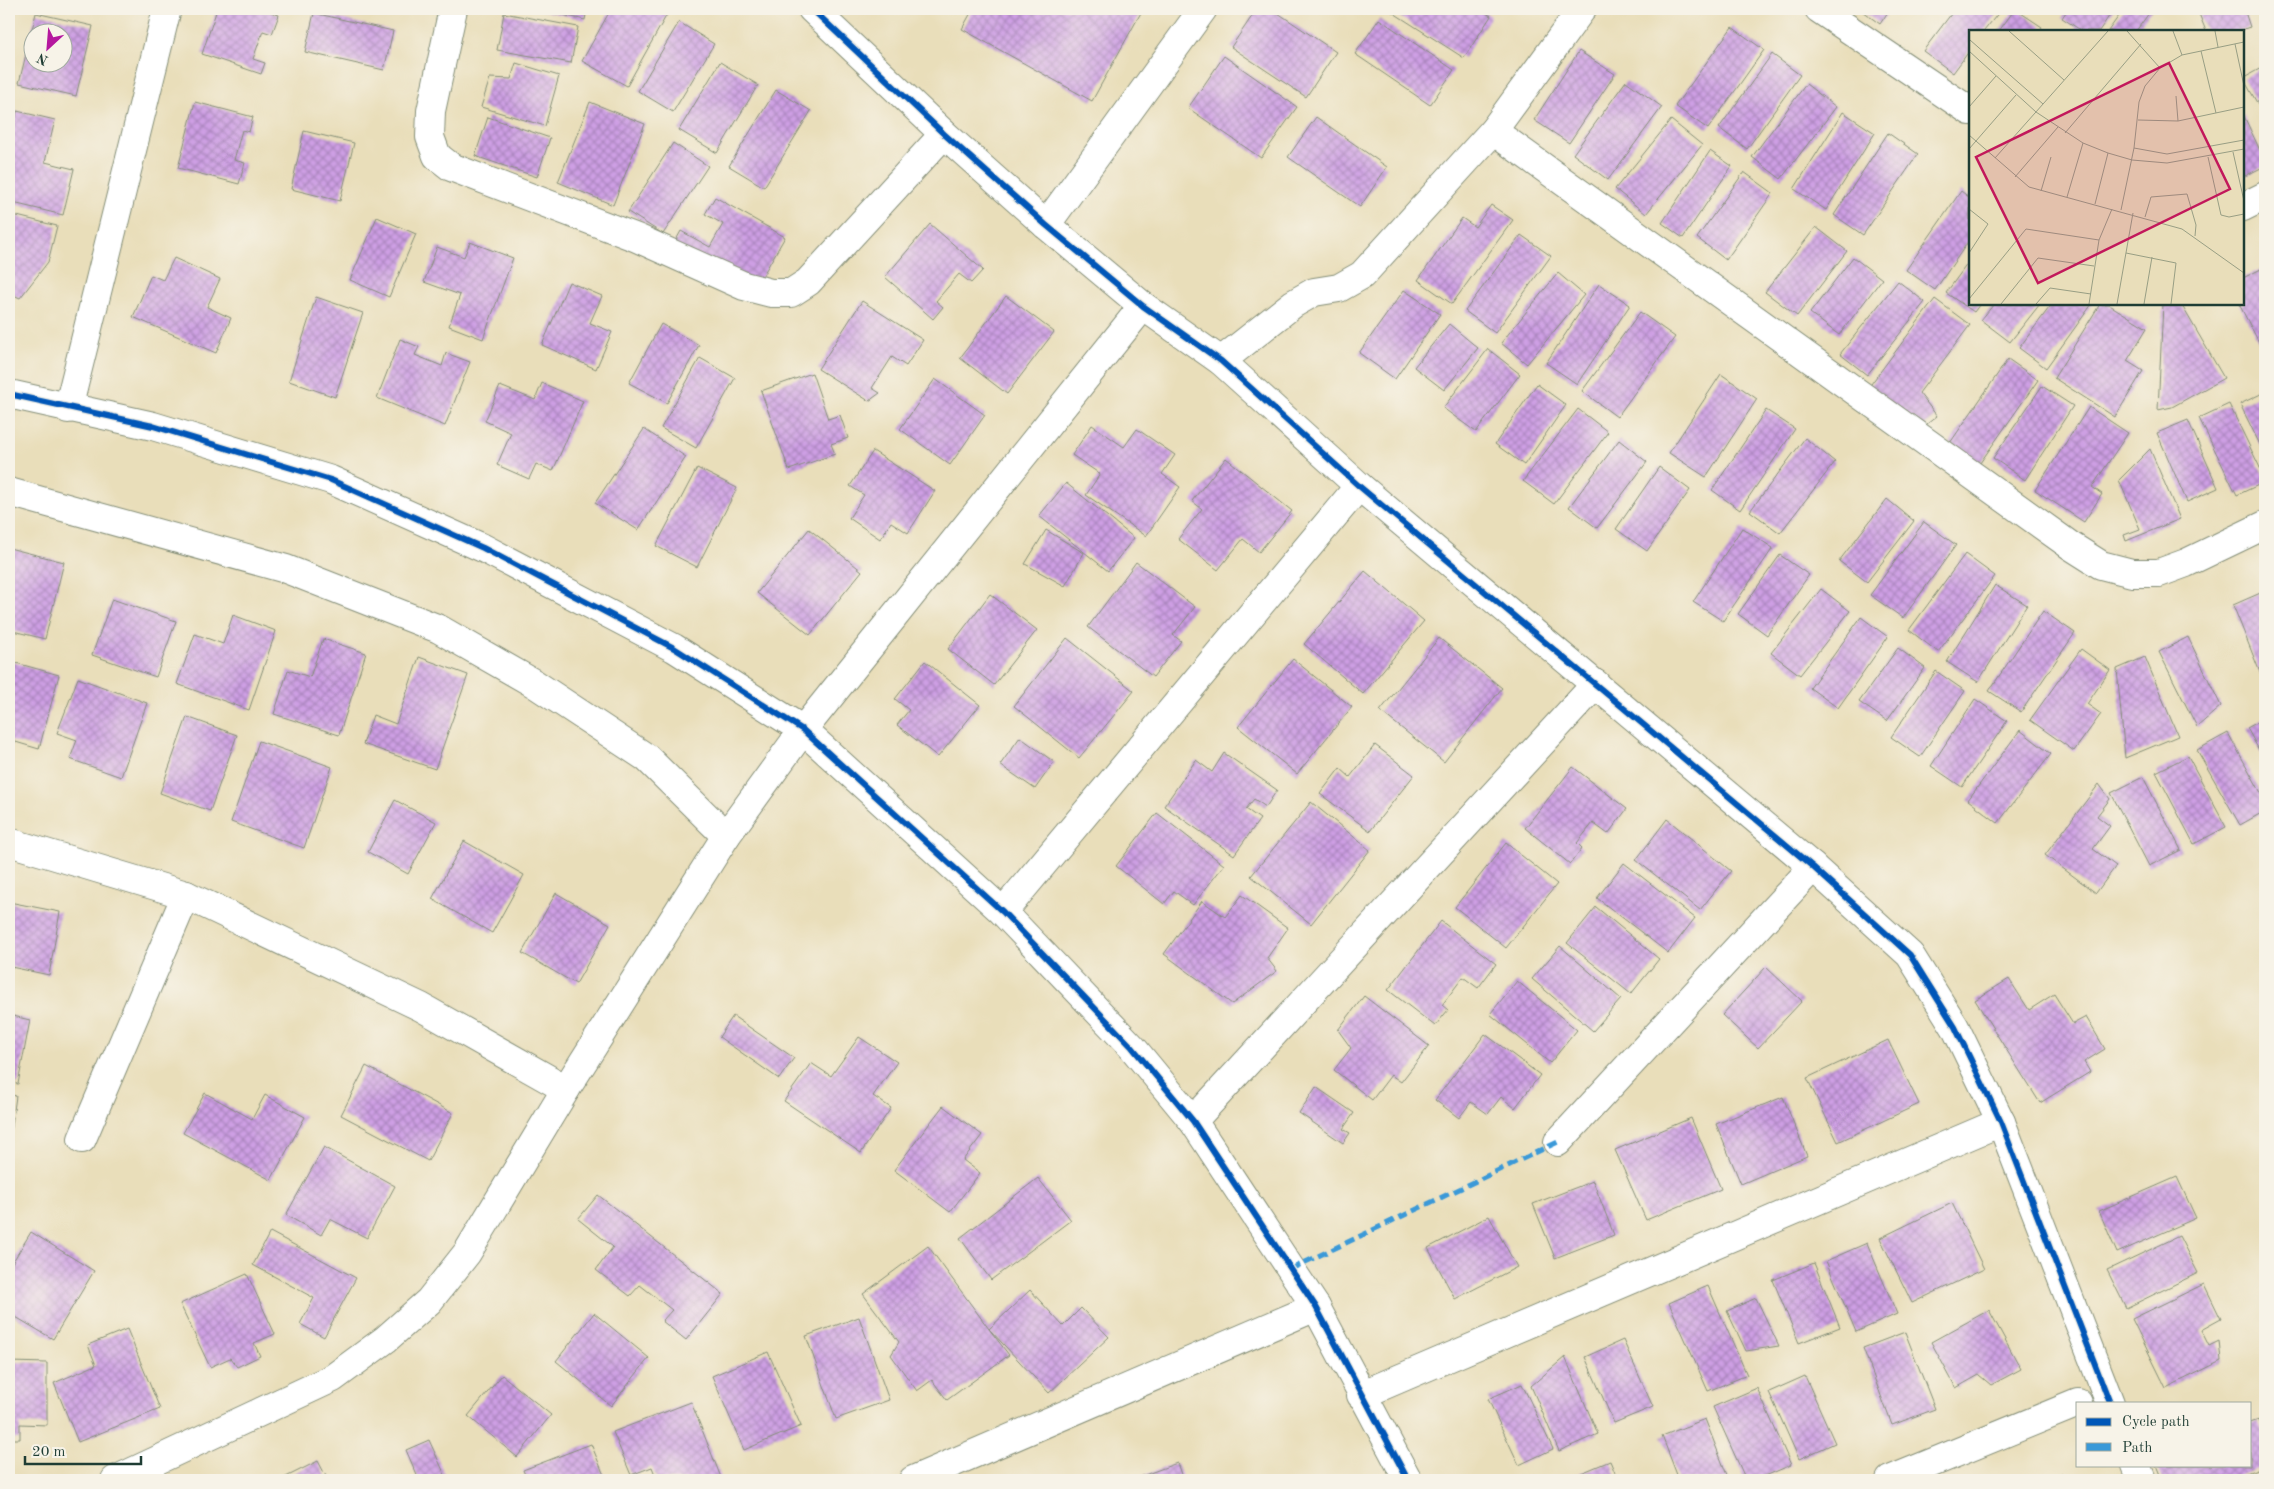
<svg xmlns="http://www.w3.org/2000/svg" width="2274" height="1489" font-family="'Old Standard TT',serif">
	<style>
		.building { fill: url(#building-cross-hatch); fill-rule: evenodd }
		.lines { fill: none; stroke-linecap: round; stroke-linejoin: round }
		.minor-casing { stroke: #848e77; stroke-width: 30 }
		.minor { stroke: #fff; stroke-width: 28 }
		.quiet { stroke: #3a99d8; stroke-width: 5; stroke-dasharray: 10 5; stroke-linecap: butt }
		.cycleway-casing { stroke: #f7f3e8; stroke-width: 9 }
		.cycleway { stroke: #0057b8; stroke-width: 6 }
		.inset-road { fill: none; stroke: #989e84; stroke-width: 1 }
		.view { fill: #c2185b; fill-opacity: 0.15; stroke: #c2185b; stroke-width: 2.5 }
		.inset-edge { fill: none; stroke: #1f3d34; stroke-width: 2.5 }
	</style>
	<defs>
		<pattern id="building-cross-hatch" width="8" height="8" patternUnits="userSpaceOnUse" patternTransform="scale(1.25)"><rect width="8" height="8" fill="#ce9fe4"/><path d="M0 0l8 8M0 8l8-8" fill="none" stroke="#a783ba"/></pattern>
	</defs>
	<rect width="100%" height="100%" fill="#f7f3e8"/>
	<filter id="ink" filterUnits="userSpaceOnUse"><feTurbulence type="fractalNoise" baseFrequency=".02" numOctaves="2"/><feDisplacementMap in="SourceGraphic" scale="10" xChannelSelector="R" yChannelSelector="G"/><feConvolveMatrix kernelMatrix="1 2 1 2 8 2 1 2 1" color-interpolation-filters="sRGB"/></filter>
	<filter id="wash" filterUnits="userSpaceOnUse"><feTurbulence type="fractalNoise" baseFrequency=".0096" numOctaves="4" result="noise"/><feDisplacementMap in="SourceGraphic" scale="20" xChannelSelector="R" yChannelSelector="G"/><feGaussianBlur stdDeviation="1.12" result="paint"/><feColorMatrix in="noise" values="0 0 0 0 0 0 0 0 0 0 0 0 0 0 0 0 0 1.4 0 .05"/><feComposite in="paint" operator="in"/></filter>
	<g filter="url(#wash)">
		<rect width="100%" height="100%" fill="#e9deba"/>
		<g id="blocks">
			<g class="building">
				<polygon points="217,9 262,9 279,15 272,34 263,31 253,59 265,63 261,74 202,54"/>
				<polygon points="536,9 587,9 585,20"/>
				<polygon points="611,9 670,9 627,86 582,61"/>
				<polygon points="973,9 1036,9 1042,12 1044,9 1092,9 1097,11 1099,9 1143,9 1092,101 962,29"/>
				<polygon points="1257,9 1272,9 1336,52 1306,97 1231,47"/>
				<polygon points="1390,9 1479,9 1491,16 1464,58 1389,10"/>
				<polygon points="1859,9 1890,9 1880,24"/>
				<polygon points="1955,9 1997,9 2000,11 1984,31 1970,31 1970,50 1953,73 1923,51"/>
				<polygon points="2015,9 2042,27 2039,31 1999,31"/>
				<polygon points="2068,9 2114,9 2099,31 2082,31 2062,18"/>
				<polygon points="2124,9 2152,9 2136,31 2108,31"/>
				<polygon points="2197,9 2244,9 2250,27 2238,31 2206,31"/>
				<path d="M 36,13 L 93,26 L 76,96 L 19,83 ZM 32,32 L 62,32 L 62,62 L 32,62 Z"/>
				<polygon points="314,13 393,31 384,70 305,52"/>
				<polygon points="504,13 578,27 571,63 497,50"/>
				<polygon points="1379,19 1454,70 1430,105 1355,54"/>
				<polygon points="679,22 714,44 673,112 638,91"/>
				<polygon points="1732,27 1764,50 1708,129 1675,106"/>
				<polygon points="1579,51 1615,74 1569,143 1534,120"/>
				<polygon points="1772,54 1800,75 1747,149 1719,128"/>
				<polygon points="1224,56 1297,107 1261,158 1188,108"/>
				<polygon points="720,62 758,85 717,153 679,130"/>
				<polygon points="516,63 559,76 545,126 481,107 490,78 511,79"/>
				<polygon points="2265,66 2265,117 2243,78"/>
				<polygon points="1626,81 1662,107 1608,180 1573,154"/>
				<polygon points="1806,84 1836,107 1781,179 1752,157"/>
				<polygon points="776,90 811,111 764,187 729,166"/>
				<polygon points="195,102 253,117 249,132 242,130 234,160 245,163 239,184 178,168"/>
				<polygon points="590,102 645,124 613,205 558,182"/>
				<polygon points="17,111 55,120 45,162 74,169 63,215 9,202 9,146"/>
				<polygon points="1843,112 1875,133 1826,210 1794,189"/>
				<polygon points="2243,114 2265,161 2265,166 2243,177"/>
				<polygon points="488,117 550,138 537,177 475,156"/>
				<polygon points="1316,117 1387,167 1360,207 1288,157"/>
				<polygon points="1671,120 1702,145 1646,214 1615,189"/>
				<polygon points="304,131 354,143 340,201 291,189"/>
				<polygon points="1888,133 1918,154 1863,235 1834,215"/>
				<polygon points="673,143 708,166 663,234 628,212"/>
				<polygon points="1710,151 1732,166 1683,238 1662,223"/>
				<polygon points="1744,172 1773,193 1726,260 1697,238"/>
				<polygon points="1961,191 1970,198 1970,239 1935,290 1906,270"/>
				<polygon points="715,197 785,237 752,294 671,249 681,231 710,247 723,224 705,214"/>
				<polygon points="1491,205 1513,220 1452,304 1418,280 1462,218 1475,227"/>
				<polygon points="9,214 57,226 48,262 20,298 9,293"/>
				<polygon points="377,217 416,234 389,297 350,280"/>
				<polygon points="930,224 983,270 971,283 959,274 936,301 943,307 933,319 885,277"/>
				<polygon points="1816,227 1847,251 1797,316 1765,292"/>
				<polygon points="1521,235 1551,256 1495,333 1465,311"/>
				<polygon points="470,242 513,258 483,339 449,326 460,295 424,282 437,247 464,257"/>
				<polygon points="1853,257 1882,279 1839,335 1810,313"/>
				<polygon points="174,258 220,279 207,307 231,318 216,353 133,317 151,275 163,280"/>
				<polygon points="1970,260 1970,304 1980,304 1974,312 1946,293"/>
				<polygon points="2265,267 2265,354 2239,304 2243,304 2243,278"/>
				<polygon points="1558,273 1584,295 1527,364 1501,343"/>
				<polygon points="1898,281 1925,302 1867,375 1840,354"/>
				<polygon points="569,282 602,296 590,323 612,332 596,369 542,345"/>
				<polygon points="1599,284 1630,305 1577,384 1546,363"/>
				<polygon points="1404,290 1440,314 1395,379 1359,353"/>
				<polygon points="1006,296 1054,332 1007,394 960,358"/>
				<polygon points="316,297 363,313 335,397 289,381"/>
				<polygon points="1935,299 1970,325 1919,393 1937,416 1922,428 1868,388"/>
				<polygon points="862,301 923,340 906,366 892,357 872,388 880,393 869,401 818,369"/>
				<polygon points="1994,304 2040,304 2010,342 1981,320"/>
				<polygon points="2052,304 2092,304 2046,368 2019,348"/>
				<polygon points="2100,304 2108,304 2147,328 2127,361 2143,371 2115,417 2054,378"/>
				<polygon points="2163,304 2181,304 2224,378 2172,407 2158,410"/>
				<polygon points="1640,312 1675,337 1617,417 1582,391"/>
				<polygon points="661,324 699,345 667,403 629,383"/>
				<polygon points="1449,324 1478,348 1444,390 1414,367"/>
				<polygon points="400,339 419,347 415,355 442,366 446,353 470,362 445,426 377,398"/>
				<polygon points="1488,349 1520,374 1476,432 1443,408"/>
				<polygon points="700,358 735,378 696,448 661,428"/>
				<polygon points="2008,359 2038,380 1980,463 1950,443"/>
				<polygon points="812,373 828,419 840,415 848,438 831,444 835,454 789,470 761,391"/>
				<polygon points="1721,374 1757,399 1706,477 1669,453"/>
				<polygon points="935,379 985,415 950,465 900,429"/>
				<polygon points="542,383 583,401 553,471 536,464 529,479 497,465 511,433 485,421 500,386 535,400"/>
				<polygon points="1537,384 1566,405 1524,465 1495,444"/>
				<polygon points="2042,386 2073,406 2025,480 1993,458"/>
				<polygon points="2265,392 2265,455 2240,404"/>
				<polygon points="2229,404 2265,478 2265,482 2237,495 2199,418"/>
				<polygon points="2089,407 2128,433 2092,487 2102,494 2084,522 2035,490"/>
				<polygon points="1578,409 1608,432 1554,504 1523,481"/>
				<polygon points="1766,410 1795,429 1740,510 1712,490"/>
				<polygon points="2188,420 2218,488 2187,502 2157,433"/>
				<polygon points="1092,425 1124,447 1137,429 1175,455 1162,474 1180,487 1146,536 1086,495 1100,474 1072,455"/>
				<polygon points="644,429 686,457 638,530 595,503"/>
				<polygon points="1805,438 1835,462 1780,533 1750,511"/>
				<polygon points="1619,440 1647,462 1597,528 1569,507"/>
				<polygon points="2150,449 2180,519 2126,541 2124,535 2140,529 2119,480"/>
				<polygon points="873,451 935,491 908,533 891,522 880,539 849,518 864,495 850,486"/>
				<polygon points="1226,458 1292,511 1259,552 1243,539 1218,570 1178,539 1202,509 1192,501"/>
				<polygon points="1659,467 1690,490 1647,551 1616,529"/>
				<polygon points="697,468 737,488 697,567 656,546"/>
				<polygon points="1066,483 1134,538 1108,571 1039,516"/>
				<polygon points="1887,499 1914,521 1867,582 1839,561"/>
				<polygon points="1924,522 1956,545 1903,618 1870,595"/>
				<polygon points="1742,528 1773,548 1723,621 1693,602"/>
				<polygon points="809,529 862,571 810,635 757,593"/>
				<polygon points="1046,530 1084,553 1065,586 1025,564"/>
				<polygon points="9,548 64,562 45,639 9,630"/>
				<polygon points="1965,554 1995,576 1938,652 1909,630"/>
				<polygon points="1780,555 1809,575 1767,635 1738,614"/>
				<polygon points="1136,562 1195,607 1173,635 1181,641 1153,677 1088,627"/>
				<polygon points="1365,571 1424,621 1363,694 1304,644"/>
				<polygon points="1995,585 2027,605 1978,682 1947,662"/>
				<polygon points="1821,589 1850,611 1800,675 1771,653"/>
				<polygon points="2265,591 2265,685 2233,605"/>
				<polygon points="990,594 1037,630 994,685 948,649"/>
				<polygon points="112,599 176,621 156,677 92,655"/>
				<polygon points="2043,611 2075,633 2021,712 1989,691"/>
				<polygon points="233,615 276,631 249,710 177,684 195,634 223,644"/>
				<polygon points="1861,617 1888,637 1838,708 1810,688"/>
				<polygon points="2188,637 2221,706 2197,727 2159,652"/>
				<polygon points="1067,638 1134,691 1079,758 1014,706"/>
				<polygon points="1439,638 1502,688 1444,762 1380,711"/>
				<polygon points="323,639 366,653 339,735 274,714 288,670 310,677"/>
				<polygon points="1898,648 1925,668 1887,721 1859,702"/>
				<polygon points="2081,649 2110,670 2087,704 2101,714 2074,751 2030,720"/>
				<polygon points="419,657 468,675 435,769 363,744 373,715 396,724"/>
				<polygon points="2145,657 2178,736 2125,758 2117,669"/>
				<polygon points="1293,659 1352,707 1297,774 1238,727"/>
				<polygon points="9,661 59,675 39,749 9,740"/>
				<polygon points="925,661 980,705 938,757 897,725 909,710 895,699"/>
				<polygon points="1936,671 1965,691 1920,757 1891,737"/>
				<polygon points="78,678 147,703 121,777 70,759 77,740 57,733"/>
				<polygon points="1975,699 2007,721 1962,787 1931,766"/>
				<polygon points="187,717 237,735 210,811 160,793"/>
				<polygon points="2265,718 2265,761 2247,728"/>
				<polygon points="2020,730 2051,754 1998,823 1968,800"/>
				<polygon points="2228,733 2265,800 2265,811 2240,825 2197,750"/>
				<polygon points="1020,737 1054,762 1035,789 1000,765"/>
				<polygon points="259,741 332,767 304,848 231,822"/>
				<polygon points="1375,745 1414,775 1370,831 1320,794 1340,768 1350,777"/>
				<polygon points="1224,753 1277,790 1266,807 1254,799 1246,809 1260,819 1234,855 1164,806 1196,760 1212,772"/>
				<polygon points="2188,756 2226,827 2194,844 2156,772"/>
				<polygon points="1573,767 1627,809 1608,834 1593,823 1577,843 1582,848 1570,864 1525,828"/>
				<polygon points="2143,777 2181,850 2149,866 2111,793"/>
				<polygon points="2099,784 2110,799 2097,816 2110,826 2093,849 2116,866 2096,893 2045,855"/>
				<polygon points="395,800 436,822 408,874 368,852"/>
				<polygon points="1311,802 1370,850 1311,924 1251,876"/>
				<polygon points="1157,813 1224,865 1193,905 1174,891 1164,904 1116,866"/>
				<polygon points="1667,819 1731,871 1700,910 1636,860"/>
				<polygon points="464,841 524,875 492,933 432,899"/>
				<polygon points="1506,843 1557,884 1506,948 1455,907"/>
				<polygon points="1624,863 1695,918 1668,953 1597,898"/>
				<polygon points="556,893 610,924 576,984 522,953"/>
				<polygon points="1242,895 1288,928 1267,958 1277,971 1232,1004 1164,954 1202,901 1225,917"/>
				<polygon points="9,902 60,912 49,975 11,967 9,976"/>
				<polygon points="1596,907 1659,959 1631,994 1567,943"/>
				<polygon points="1441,921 1496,964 1478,988 1463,977 1442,1005 1448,1010 1435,1026 1388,990"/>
				<polygon points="1560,946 1621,999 1593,1031 1532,979"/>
				<polygon points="1766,967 1802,1001 1758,1048 1722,1015"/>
				<polygon points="2009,979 2029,1010 2054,994 2073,1024 2086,1017 2105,1049 2084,1062 2090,1072 2040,1103 1975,1000"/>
				<polygon points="1517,981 1577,1030 1550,1063 1490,1014"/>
				<polygon points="1364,996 1429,1046 1401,1082 1391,1075 1372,1100 1334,1070 1351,1048 1338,1030"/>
				<polygon points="9,1015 30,1020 18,1084 9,1082"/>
				<polygon points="733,1016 794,1058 779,1079 719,1037"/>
				<polygon points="1485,1034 1540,1075 1515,1108 1501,1097 1488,1114 1471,1102 1459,1118 1435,1100"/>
				<polygon points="859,1037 897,1062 873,1096 891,1108 861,1153 784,1101 811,1063 831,1076"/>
				<polygon points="1888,1040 1919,1104 1838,1142 1807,1078"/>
				<polygon points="366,1066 453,1113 428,1161 341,1115"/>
				<polygon points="1316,1087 1354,1113 1343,1129 1350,1133 1343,1143 1299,1113"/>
				<polygon points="205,1093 252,1119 265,1095 305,1117 271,1180 183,1133"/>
				<polygon points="9,1094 16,1096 10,1140 9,1140"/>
				<polygon points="1783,1097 1807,1156 1741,1184 1716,1124"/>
				<polygon points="943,1106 982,1135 963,1160 980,1173 950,1212 894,1170"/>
				<polygon points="1691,1118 1721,1189 1646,1220 1615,1150"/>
				<polygon points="324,1147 395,1186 367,1238 330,1219 321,1235 286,1215"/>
				<polygon points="2177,1177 2196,1218 2117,1253 2099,1211"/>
				<polygon points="1038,1178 1071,1220 991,1280 960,1238"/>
				<polygon points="1593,1181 1614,1235 1555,1258 1533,1204"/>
				<polygon points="598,1195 723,1294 686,1340 662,1321 672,1310 640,1285 630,1296 596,1270 613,1247 578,1219"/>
				<polygon points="1952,1203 1984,1269 1912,1303 1880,1238"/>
				<polygon points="1489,1216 1517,1267 1455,1299 1428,1248"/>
				<polygon points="31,1232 94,1271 53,1339 9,1313 9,1268"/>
				<polygon points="270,1232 356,1278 324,1337 300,1324 314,1298 253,1265"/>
				<polygon points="2179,1236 2198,1273 2126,1308 2107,1270"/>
				<polygon points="1867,1243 1897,1314 1856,1332 1826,1261"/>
				<polygon points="928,1246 989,1329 1030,1290 1063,1326 1081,1308 1109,1337 1049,1393 989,1329 1009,1355 947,1400 932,1380 917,1391 891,1355 899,1342 863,1294"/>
				<polygon points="1814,1263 1840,1327 1799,1343 1773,1280"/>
				<polygon points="247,1274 275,1334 254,1343 260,1356 237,1367 230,1358 210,1367 180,1304"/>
				<polygon points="2204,1284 2221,1319 2201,1330 2209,1346 2219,1341 2221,1361 2166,1388 2132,1319"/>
				<polygon points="1708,1286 1747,1375 1708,1391 1669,1303"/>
				<polygon points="1756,1298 1779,1346 1746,1351 1727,1311"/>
				<polygon points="1989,1310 2021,1369 1991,1385 1979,1375 1956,1388 1931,1342"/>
				<polygon points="594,1313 649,1358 611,1406 556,1361"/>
				<polygon points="859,1317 889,1400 836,1419 806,1336"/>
				<polygon points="127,1329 160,1409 78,1442 54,1383 96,1365 88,1345"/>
				<polygon points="1905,1332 1935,1409 1892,1425 1863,1348"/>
				<polygon points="1623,1340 1653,1407 1614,1423 1585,1357"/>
				<polygon points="768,1352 801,1426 744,1450 712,1376"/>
				<polygon points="1565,1357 1598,1434 1559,1451 1531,1386"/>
				<polygon points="9,1362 47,1363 47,1425 20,1424 20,1439 9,1439"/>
				<polygon points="502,1375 551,1415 517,1457 468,1416"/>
				<polygon points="1805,1376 1835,1443 1799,1459 1769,1392"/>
				<polygon points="1522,1384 1553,1449 1519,1465 1488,1399"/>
				<polygon points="1757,1388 1791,1465 1756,1480 1746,1480 1713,1407"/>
				<polygon points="691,1402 722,1480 657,1480 652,1467 631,1475 613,1432"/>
				<polygon points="1705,1419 1729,1480 1679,1480 1662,1436"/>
				<polygon points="2259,1420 2265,1434 2265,1466 2228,1480 2162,1480 2156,1465 2250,1465 2250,1423"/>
				<polygon points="429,1440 445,1475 433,1480 419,1480 406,1450"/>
				<polygon points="591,1444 606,1480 527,1480 523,1470"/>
				<polygon points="318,1461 328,1480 280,1480"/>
				<polygon points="1610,1461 1618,1480 1575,1480 1574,1476"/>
				<polygon points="1177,1463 1183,1480 1131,1480"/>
				<polygon points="2062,1473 2065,1480 2043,1480"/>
			</g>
		</g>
	</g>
	<g filter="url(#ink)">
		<use href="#blocks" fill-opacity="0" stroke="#848e77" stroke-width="1"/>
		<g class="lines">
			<defs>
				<g id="minor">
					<polyline points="453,9 431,111 430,137 437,156 451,167 637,238 744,286 771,293 791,293 808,282 944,134"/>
					<polyline points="812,9 944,134 1046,225 1143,306 1221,361 1359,486 1813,867 1910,955 1955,1027 2001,1122 2110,1403"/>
					<polyline points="1819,9 1970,111"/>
					<polyline points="1493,131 2071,546 2101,565 2132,573 2159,573 2186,563 2265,525"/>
					<polyline points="2243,207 2265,196"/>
					<polyline points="1046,225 1203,9"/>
					<polyline points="1221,361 1293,304 1314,292 1339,288 1362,275 1493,131 1582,9"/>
					<polyline points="9,394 153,426 331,480 483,548 674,648 803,730 1003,912 1132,1047 1193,1121 1316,1307 1408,1480"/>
					<polyline points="68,409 167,9"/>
					<polyline points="9,492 286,569 439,629 535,684 647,758 726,836"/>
					<polyline points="9,842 186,895 421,1007 566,1089"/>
					<polyline points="1003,912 1359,486"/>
					<polyline points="1193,1121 1596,684"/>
					<polyline points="82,1139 186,895"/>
					<polyline points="1558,1142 1813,867"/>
					<polyline points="1361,1395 2001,1122"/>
					<polyline points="2136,1465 2142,1480"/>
					<polyline points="115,1480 333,1378 386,1339 429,1301 467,1253 566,1089 726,836 803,730 1143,306"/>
					<polyline points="913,1480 1316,1307"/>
					<polyline points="1890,1480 2078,1403"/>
				</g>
			</defs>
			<use href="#minor" class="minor-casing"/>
			<use href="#minor" class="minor"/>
			<polyline class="quiet" points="1291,1269 1558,1142"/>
			<defs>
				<g id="cycleway">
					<polyline points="812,9 944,134 1046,225 1143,306 1221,361 1359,486 1813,867 1910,955 1955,1027 2001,1122 2110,1403"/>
					<polyline points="9,394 153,426 331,480 483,548 674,648 803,730 1003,912 1132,1047 1193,1121 1316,1307 1408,1480"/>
				</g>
			</defs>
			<use href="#cycleway" class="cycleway-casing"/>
			<use href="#cycleway" class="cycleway"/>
		</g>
	</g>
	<g transform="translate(1969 30)">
		<rect width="275" height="275" fill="#e9deba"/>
		<path class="inset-road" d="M 40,1 L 95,50M 158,1 L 191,38M 204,1 L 213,25M 246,1 L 249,17M 1,10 L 74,74M 266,14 L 275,56M 0,21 L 67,82 L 114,113 L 139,123 L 163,130 L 198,133 L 275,119M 232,21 L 247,83M 207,66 L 209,91M 0,77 L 27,46M 169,90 L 209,91 L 275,77M 96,103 L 172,14M 0,105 L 60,157 L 213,199 L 275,243M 165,118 L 198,124 L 275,110M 0,119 L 47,65M 264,122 L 275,171M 239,127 L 252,185 L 260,187 L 275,184M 26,128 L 139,1M 46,147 L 89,97M 72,161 L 82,127M 98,167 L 114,113M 126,174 L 139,123M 0,179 L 19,194 L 0,223M 152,180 L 165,118 L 170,72 L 176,56 L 191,38 L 213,25 L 275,12M 176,187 L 182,167 L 218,164 L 227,195 L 226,206M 157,223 L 207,233 L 202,274M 0,269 L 57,199 L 130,210M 32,274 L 69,228 L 125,236M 67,274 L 81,258 L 122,264M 120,274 L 130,210 L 143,179M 148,274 L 164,183M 175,274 L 183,227"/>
		<path class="view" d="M 200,33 L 261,159 L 69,253 L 7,127 Z"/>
		<rect width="275" height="275" class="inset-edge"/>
	</g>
	<rect width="2274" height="1489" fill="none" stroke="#f7f3e8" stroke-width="30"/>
	<rect x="2076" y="1402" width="175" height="65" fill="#f7f3e8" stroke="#a1aaa0"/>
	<rect x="2086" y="1418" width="25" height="8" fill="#0057b8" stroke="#a1aaa0"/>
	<text x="2122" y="1426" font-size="15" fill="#1f3d34">Cycle path</text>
	<rect x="2086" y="1443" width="25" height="8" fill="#3a99d8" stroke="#a1aaa0"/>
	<text x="2122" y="1452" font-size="15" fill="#1f3d34">Path</text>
	<g transform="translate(48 48) rotate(206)"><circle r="24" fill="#f7f3e8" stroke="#a1aaa0"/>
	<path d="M0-4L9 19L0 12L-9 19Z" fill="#b5179e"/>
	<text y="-8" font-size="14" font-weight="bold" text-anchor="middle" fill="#1f3d34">N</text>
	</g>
	<path d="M25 1456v8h116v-8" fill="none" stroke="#1f3d34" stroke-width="2.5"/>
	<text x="32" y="1456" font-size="15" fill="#1f3d34" stroke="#f7f3e8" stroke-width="4" paint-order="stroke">20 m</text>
</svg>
